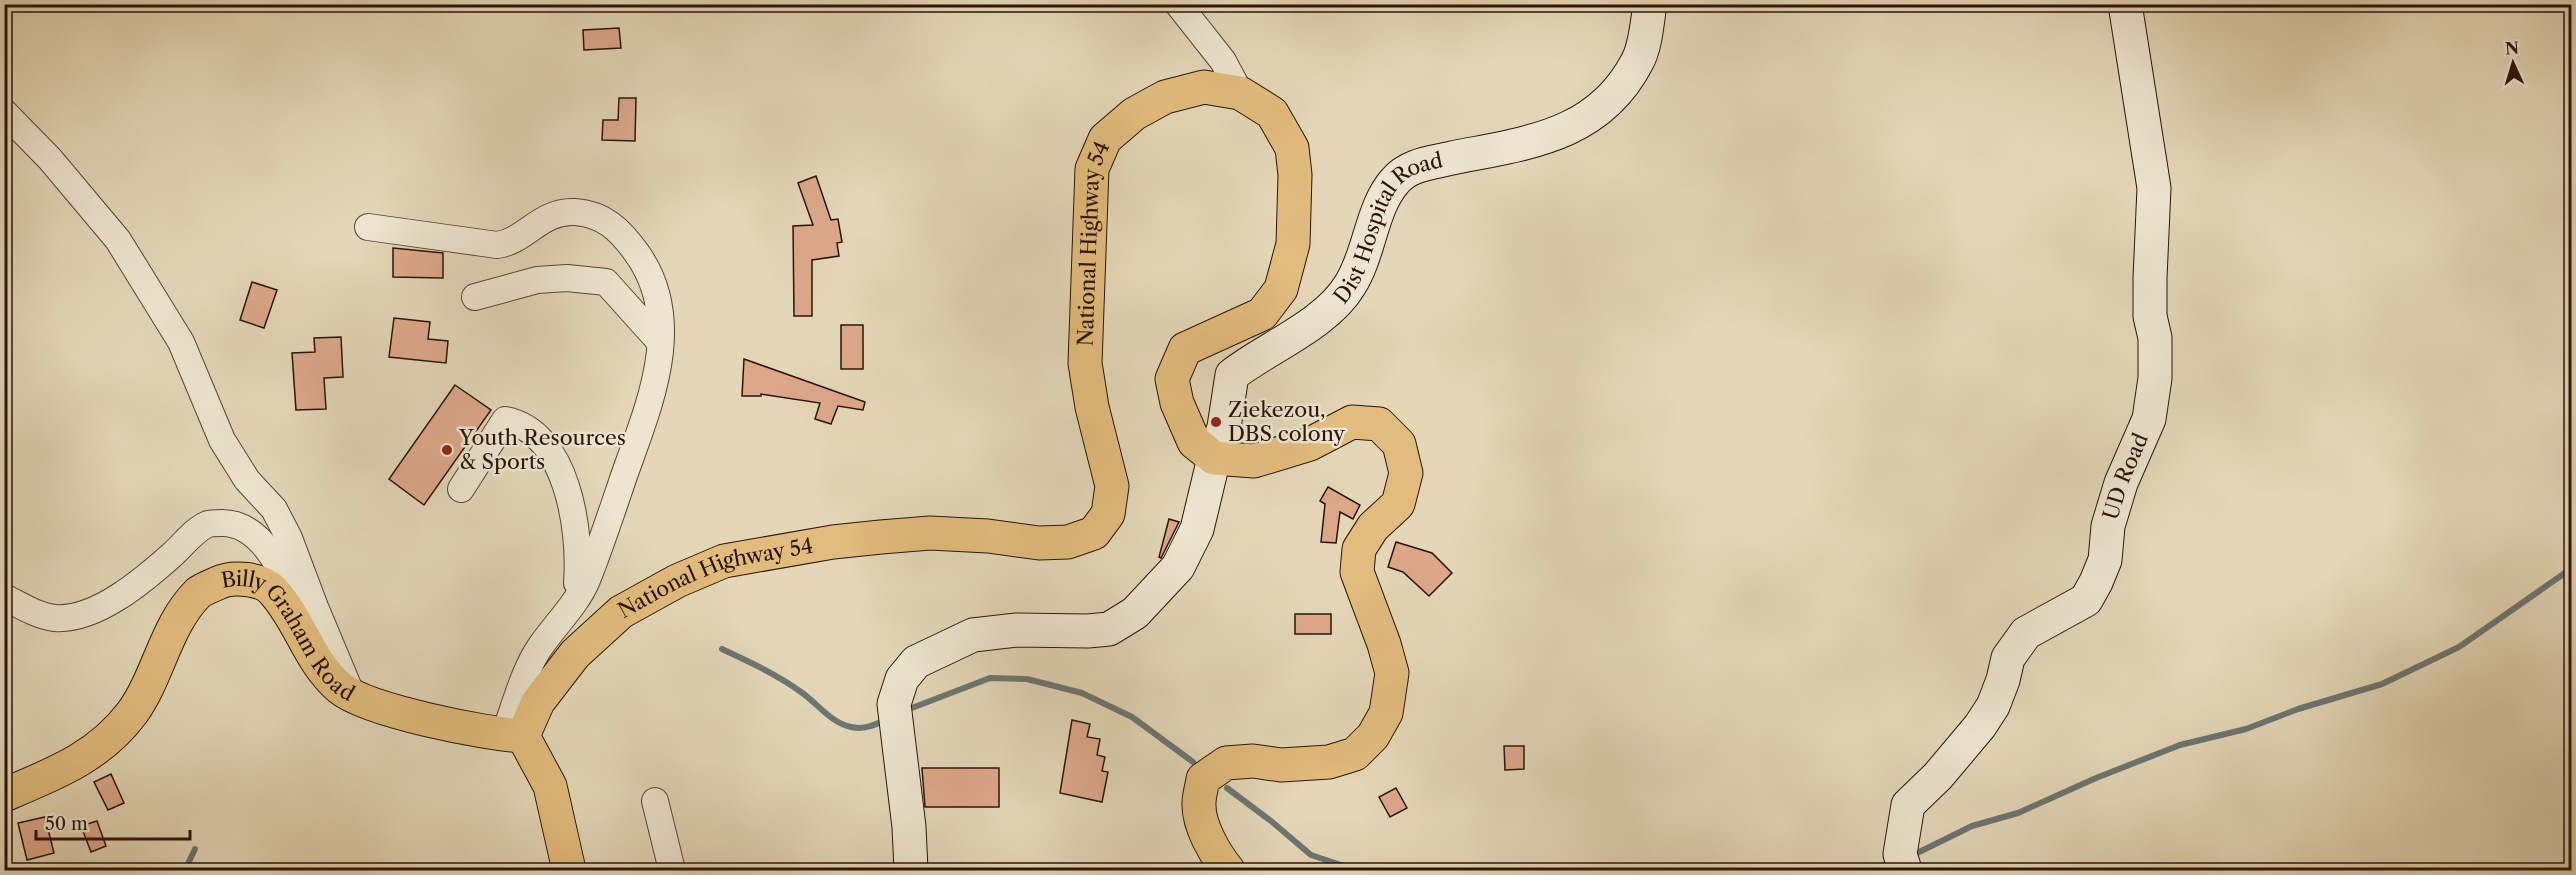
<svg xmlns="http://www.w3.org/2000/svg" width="2576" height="875" font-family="'Libre Caslon Text',serif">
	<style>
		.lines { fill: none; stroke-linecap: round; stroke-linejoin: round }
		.stream { stroke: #6c7672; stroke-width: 6 }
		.building { fill: #dda88a; stroke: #2a1408; stroke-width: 1.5 }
		.street-casing { stroke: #584534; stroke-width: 28 }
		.secondary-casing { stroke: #2a1408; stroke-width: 35 }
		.primary-casing { stroke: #2a1408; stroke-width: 35 }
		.highway-casing { stroke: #2a1408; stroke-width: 35 }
		.street { stroke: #ede5d0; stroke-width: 26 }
		.secondary { stroke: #ede5d0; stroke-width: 33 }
		.primary { stroke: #e2bc7c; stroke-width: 33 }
		.highway { stroke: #e2bc7c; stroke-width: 33 }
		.poi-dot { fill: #8f2418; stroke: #ede5d0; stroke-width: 2 }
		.labels { text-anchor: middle; stroke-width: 5; stroke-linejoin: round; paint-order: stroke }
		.street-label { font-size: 21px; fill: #2a1408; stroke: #ede5d0 }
		.poi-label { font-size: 21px; fill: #2a1408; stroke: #ede5d0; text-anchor: start }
	</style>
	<rect width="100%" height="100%" fill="#e3d7b7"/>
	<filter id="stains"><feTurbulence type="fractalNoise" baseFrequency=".00333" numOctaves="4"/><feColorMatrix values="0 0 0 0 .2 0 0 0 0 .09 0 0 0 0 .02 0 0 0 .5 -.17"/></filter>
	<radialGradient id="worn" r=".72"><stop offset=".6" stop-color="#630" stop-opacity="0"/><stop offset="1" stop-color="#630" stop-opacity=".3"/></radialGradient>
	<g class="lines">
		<g class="stream">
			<path d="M 722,649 C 750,662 776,674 801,692 C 817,703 831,723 851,727 C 864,730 875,725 887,719"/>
			<polyline points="904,711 990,678 1027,679 1082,693 1132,717 1193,762"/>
			<polyline points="1227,788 1271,821 1311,855 1356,870"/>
			<polyline points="1911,856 1972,826 2018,813 2096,778 2180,745 2246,729 2298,709 2382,684 2459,647 2572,568"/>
			<polyline points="185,870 195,849"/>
			<polyline points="1862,870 1893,863"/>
			<polyline points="2570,870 2572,867"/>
		</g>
	</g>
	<g class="building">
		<polygon points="619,28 621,48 584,50 583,30"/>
		<polygon points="619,98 636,98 635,141 602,140 603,120 618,120"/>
		<polygon points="816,176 831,220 838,219 842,242 837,243 839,256 812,260 812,316 794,316 793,226 813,225 798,183"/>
		<polygon points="393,248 443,253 443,278 393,277"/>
		<polygon points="252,282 277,290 264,328 240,320"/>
		<polygon points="394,318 430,322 428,339 448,341 446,363 389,357"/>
		<rect x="841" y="325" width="22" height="44"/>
		<polygon points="341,337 343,377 324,378 326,409 296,410 292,353 315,352 314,338"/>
		<polygon points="744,359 865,402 863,410 838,406 831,424 815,419 820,403 761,394 761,396 742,396"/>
		<polygon points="455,385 491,410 424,505 389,479"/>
		<polygon points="1328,487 1360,505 1353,519 1340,512 1336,543 1321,542 1325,504 1320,501"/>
		<polygon points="1169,519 1179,522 1161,558 1159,557"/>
		<polygon points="1396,542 1432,553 1452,573 1429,596 1403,572 1388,567"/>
		<rect x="1295" y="614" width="36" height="20"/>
		<polygon points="1072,720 1090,724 1087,737 1100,739 1097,755 1105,757 1102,771 1108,772 1102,802 1060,793"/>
		<polygon points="1504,746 1524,746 1524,769 1505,770"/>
		<polygon points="922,768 999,768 999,807 925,807"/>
		<polygon points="111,774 124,803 108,810 94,782"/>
		<polygon points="1396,788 1407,808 1390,817 1379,797"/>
		<polygon points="45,817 54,853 27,860 18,823"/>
		<polygon points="97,821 106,846 91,852 81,826"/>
	</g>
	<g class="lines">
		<defs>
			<g id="street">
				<polyline points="1178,4 1223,61 1240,93"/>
				<polyline points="4,112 50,159 118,240 181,342 222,440 247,480 274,509 289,538 315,607 351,693"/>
				<path d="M 368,227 L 497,245 C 526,241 541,210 575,212 C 604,214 620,230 636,252 C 686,320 650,403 625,473 C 613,508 601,545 587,580 C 577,604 555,625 540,647 C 523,672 515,706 504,735"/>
				<polyline points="475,297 537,280 567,278 606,282 660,342"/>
				<path d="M 461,489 L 505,420 C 568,432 581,531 577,583"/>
				<path d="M 4,597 C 20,605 37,616 55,618 C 96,621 144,580 173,554 C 183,545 195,529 208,524 C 211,523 218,523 222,523 C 264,523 285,577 299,610"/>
				<polyline points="655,801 672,870"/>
			</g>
			<g id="secondary">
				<path id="s1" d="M 911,870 L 909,827 L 894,704 L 902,679 L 916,662 L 973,635 L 1017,630 L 1088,631 L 1109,629 L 1135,613 L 1178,567 L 1197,529 L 1214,458 L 1224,427 L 1232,375 C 1268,347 1326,325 1350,285 C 1370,254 1371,208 1395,181 C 1409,164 1432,163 1452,158 C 1526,143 1598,137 1637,62 C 1646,46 1647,22 1650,4"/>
				<path id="s2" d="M 1905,870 L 1900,854 L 1908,805 L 1938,776 L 1980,726 L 1993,706 L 2003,680 L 2008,658 L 2026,633 L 2086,600 L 2096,582 L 2105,560 L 2108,526 L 2121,483 L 2149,419 L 2155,378 L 2155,338 L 2150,316 L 2150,278 L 2154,188 L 2125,4"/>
			</g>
			<g id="primary">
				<path id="s3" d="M 4,795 C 54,774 99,757 132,713 C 159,676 165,626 198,593 C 203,589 211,586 218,583 C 232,576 262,578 273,591 C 300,620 309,662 340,688 C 368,711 486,734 523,736"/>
			</g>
			<g id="highway">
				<path id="s4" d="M 569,870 L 550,786 L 523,736 L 538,702 L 575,654 L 621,612 L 677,581 L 724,561 L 833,542 L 881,537 L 930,533 L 988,536 L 1039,543 L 1068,542 L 1094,533 L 1108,514 L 1112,486 L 1092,407 L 1085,363 L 1092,169 L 1105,139 L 1134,114 L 1165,97 L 1204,87 L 1240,93 L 1272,113 L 1292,148 L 1295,175 L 1293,244 L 1281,289 L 1262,314 L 1185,349 L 1172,379 L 1177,403 L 1194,442 L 1214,458 L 1254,461 L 1310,444 L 1352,422 L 1379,424 L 1399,444 L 1406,473 L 1398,504 L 1373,527 L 1359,549 L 1357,572 L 1384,644 L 1392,673 L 1386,713 L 1373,736 L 1355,754 L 1329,762 L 1281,765 L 1253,761 L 1226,763 L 1203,779 C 1202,787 1199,795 1199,803 C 1198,825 1215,854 1228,870"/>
			</g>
		</defs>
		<use href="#street" class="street-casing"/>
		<use href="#secondary" class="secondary-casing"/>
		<use href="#primary" class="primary-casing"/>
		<use href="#highway" class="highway-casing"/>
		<use href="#street" class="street"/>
		<use href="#secondary" class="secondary"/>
		<use href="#primary" class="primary"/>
		<use href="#highway" class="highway"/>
	</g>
	<g class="poi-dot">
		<circle cx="1216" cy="422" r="6"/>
		<circle cx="447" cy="450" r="6"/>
	</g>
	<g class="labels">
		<g class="street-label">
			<text dy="7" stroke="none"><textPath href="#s1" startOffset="932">Dist Hospital Road</textPath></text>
			<text dy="7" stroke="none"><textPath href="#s4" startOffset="1090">National Highway 54</textPath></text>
			<text dy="7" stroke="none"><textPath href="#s2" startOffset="478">UD Road</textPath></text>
			<text dy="7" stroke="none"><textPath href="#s4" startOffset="405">National Highway 54</textPath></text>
			<text dy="7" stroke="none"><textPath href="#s3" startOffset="412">Billy Graham Road</textPath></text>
		</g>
		<g class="poi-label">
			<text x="1228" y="417">Ziekezou,<tspan x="1228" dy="24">DBS colony</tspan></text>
			<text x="459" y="445">Youth Resources<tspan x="459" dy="24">&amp; Sports</tspan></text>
		</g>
	</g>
	<rect width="2576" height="875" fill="none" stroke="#e3d7b7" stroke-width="24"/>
	<rect x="6" y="6" width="2564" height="863" fill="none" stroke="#2a1408" stroke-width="3"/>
	<rect x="12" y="12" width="2552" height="851" fill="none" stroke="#2a1408" stroke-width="1.5"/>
	<g transform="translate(2513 63) rotate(356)" stroke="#ede5d0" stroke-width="4.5" paint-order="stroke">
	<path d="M0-4.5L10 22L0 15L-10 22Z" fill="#2a1408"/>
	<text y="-9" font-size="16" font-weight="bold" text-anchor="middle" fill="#2a1408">N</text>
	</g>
	<path d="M36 830v9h154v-9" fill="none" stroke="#2a1408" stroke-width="3"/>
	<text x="45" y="830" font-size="18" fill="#2a1408" stroke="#ede5d0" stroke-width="4.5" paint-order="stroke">50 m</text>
	<rect width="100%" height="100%" filter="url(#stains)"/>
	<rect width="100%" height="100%" fill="url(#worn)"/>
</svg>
